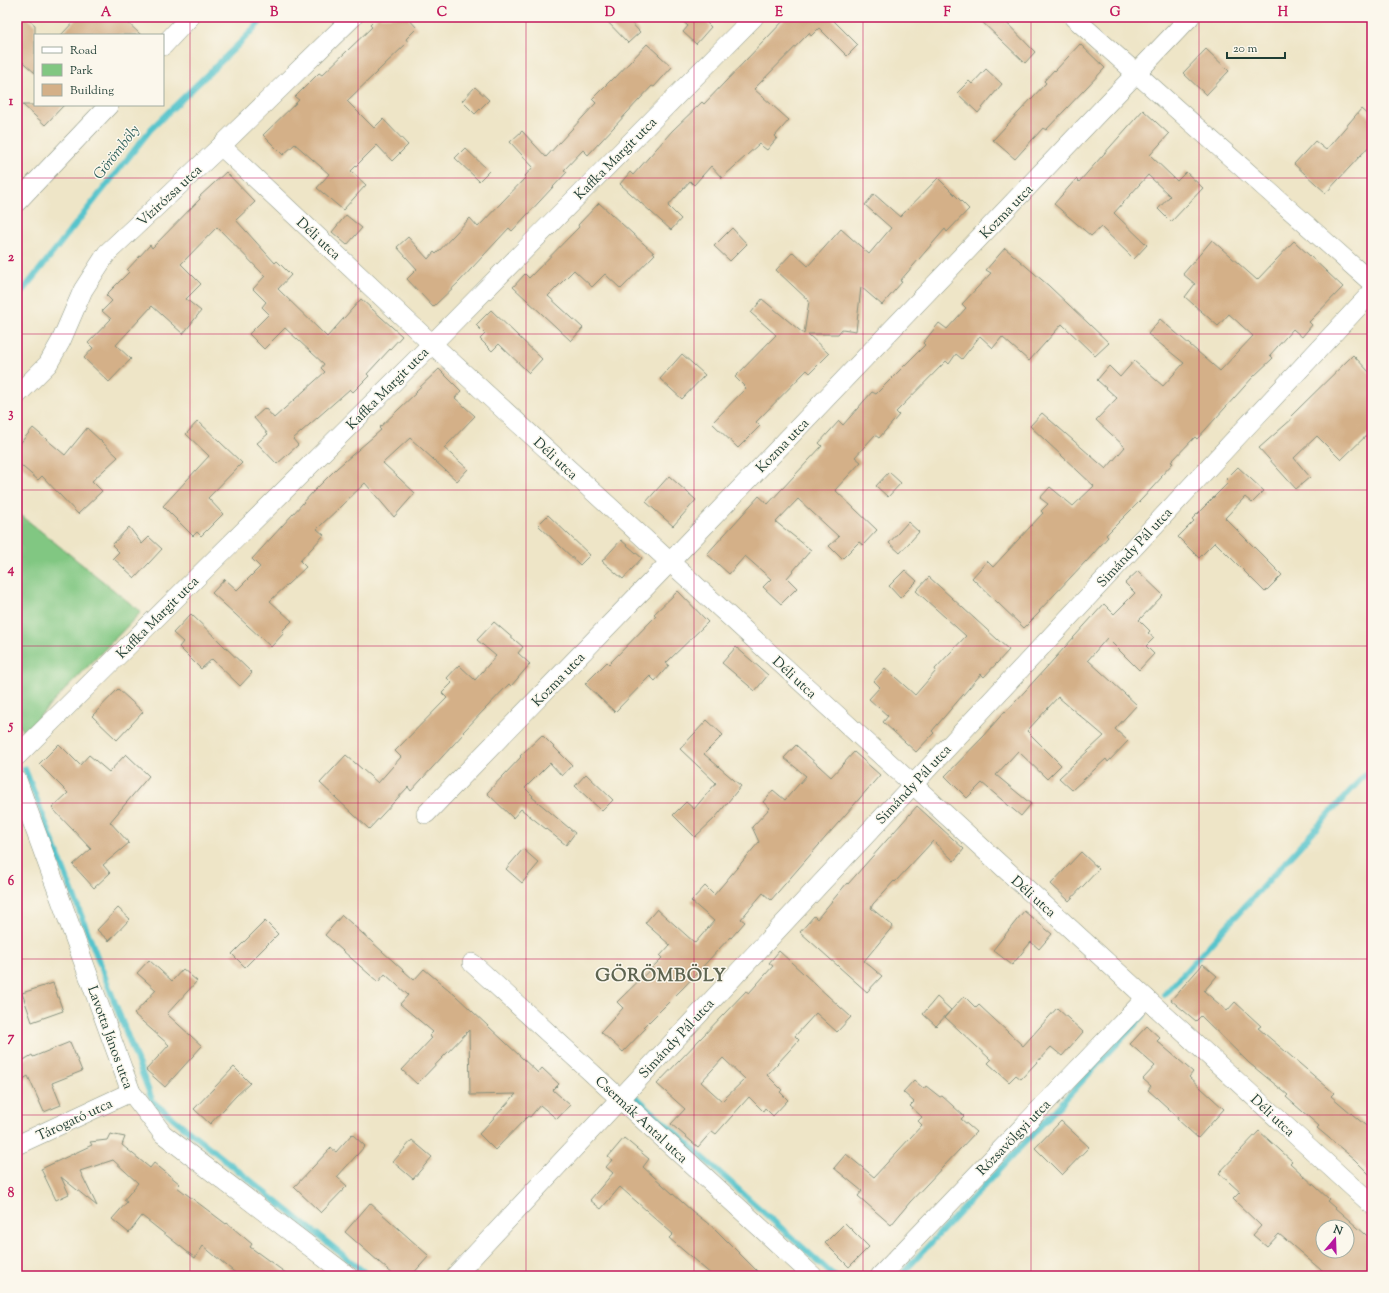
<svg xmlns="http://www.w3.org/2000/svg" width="1389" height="1293" font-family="'Sorts Mill Goudy',serif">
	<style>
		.green { fill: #81c782; stroke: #50825b }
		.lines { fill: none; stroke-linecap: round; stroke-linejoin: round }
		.stream { stroke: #56c4cc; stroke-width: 6 }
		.building { fill: #d4b088; fill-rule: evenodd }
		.minor-casing { stroke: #86917e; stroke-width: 20 }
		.minor { stroke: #fff; stroke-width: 19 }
		.grid { fill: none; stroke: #c2185b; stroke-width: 1; stroke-opacity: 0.55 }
		.labels { text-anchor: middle; stroke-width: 3; stroke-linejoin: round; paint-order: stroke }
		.street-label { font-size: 14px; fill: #1f3d34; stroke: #fbf7ec }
		.water-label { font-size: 15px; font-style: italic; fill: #2d5f5a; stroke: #fbf7ec }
		.district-label { font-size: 18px; font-weight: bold; letter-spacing: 1px; fill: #5e6551; stroke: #fbf7ec }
		.neatline { fill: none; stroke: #c2185b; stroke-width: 1.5 }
		.grid-label { font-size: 13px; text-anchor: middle; font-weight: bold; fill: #c2185b }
	</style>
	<rect width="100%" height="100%" fill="#fbf7ec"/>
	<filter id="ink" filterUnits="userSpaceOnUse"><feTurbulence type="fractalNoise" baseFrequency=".025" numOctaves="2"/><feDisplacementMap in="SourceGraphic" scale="8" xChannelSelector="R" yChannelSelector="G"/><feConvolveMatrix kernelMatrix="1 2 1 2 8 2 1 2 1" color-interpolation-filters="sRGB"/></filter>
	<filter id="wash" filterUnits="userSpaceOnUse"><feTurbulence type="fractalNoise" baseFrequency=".012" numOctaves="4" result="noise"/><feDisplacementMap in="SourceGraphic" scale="16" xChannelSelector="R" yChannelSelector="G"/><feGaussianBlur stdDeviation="0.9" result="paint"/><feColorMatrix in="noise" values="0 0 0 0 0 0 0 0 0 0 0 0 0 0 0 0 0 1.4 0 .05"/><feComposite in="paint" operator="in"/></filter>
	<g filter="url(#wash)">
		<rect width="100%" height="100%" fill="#eee5c7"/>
		<polygon class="green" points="17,512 141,612 23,733 17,719"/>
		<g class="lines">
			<g class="stream">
				<polyline points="17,298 151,129 242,41 265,17"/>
				<polyline points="25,769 153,1102 369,1276"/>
				<polyline points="1164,995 1372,767"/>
				<polyline points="637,1098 831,1273 836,1276"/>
				<polyline points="900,1276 1143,1016"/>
			</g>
		</g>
		<g id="blocks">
			<g class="building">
				<polygon points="17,17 25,17 35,25 35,73 17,57"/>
				<polygon points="78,17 122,17 141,35 61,35"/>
				<polygon points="378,17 407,17 417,28 406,39 408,42 347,101 374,128 383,119 408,145 392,161 377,145 351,171 366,185 343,210 317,188 329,174 295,144 283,155 263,135 299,100 295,97 319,73 322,75 372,27 370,25"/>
				<polygon points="603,17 626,17 640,32 628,43"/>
				<polygon points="678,17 701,17 711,27 696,44 683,32 688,26"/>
				<polygon points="787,17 830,17 858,45 847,56 819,28 811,36 809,33 754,89 789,120 775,136 777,138 767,150 759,144 722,178 711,166 694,185 690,181 668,206 681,219 671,230 620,184 630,172 633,175 672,131 702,102 704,104"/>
				<polygon points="977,17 1001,17 1035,52 1025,63"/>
				<polygon points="647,44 672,67 654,87 652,86 588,155 583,150 564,170 567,172 512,231 509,228 459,282 433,307 407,279 417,269 397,247 408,237 428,259 434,252 436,254 470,218 478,227 526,177 525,176 533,167 510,142 522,131 546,157 596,103 592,99 614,77 615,78"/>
				<polygon points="1080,44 1105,68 1046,130 1043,128 1015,159 993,140 1046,83 1044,81 1054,70 1055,71"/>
				<polygon points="1206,49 1229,71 1206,95 1183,73"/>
				<polygon points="986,69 1002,84 978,113 957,93 969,81 972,84"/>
				<polygon points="475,87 489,100 475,114 462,101"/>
				<polygon points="23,105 64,105 45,125"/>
				<polygon points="1361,109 1372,119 1372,143 1326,193 1294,164 1315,141 1326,150"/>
				<polygon points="1143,110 1169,134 1150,155 1177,181 1186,172 1203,188 1171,222 1158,209 1170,196 1148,175 1114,213 1147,245 1134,259 1101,227 1091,236 1054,204 1076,179 1079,182"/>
				<polygon points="465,148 489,171 479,181 455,158"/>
				<polygon points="226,172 255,202 236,220 275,263 277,261 291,275 278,289 327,337 361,299 402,336 367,374 369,376 353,392 350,389 293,439 298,445 277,464 257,443 268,434 254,418 265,408 274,418 325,372 321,368 324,364 285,328 264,349 249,334 269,314 262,307 266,302 253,289 265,276 217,227 181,264 201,284 186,299 201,311 183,334 152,306 116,345 131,359 109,382 84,358 93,348 88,343 111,319 102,311 112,301 106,295 129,272 127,270 150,245 152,248 200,199 199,197"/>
				<polygon points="938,178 969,209 947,232 945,229 900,281 902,282 882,305 861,287 856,331 842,329 838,334 808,334 829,354 810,373 807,370 756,422 760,426 738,448 712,423 746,388 735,377 776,335 751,313 762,299 804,334 809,301 776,270 793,252 808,266 841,229 869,254 891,228 865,205 874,194 900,217"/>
				<polygon points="599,203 655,254 621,289 605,274 592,287 574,270 548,296 583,328 571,341 513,287 525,274 529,278 579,227 578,225"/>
				<polygon points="346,215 362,228 347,245 332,232"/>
				<polygon points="732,228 747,244 730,261 714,246"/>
				<polygon points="1212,240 1257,280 1294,241 1343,287 1309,322 1312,325 1302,337 1293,329 1270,355 1273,358 1253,377 1197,439 1195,437 1171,462 1173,463 1161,476 1162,477 1143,498 1106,535 1108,537 1086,562 1086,561 1039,611 1040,612 1024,628 972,578 987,561 993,567 1043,513 1041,511 1048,504 1040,498 1050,487 1073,506 1094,486 1030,426 1042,413 1106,469 1125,447 1096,420 1117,398 1097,380 1109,366 1120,377 1134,361 1163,386 1184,363 1148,334 1160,319 1220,371 1253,336 1229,314 1218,326 1185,297 1195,284 1183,274"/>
				<polygon points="1005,248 1049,286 1109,343 1095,356 1062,324 1029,361 1002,337 993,348 980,336 962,359 956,354 949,364 946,361 896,412 899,415 879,438 875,435 855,457 861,462 835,490 877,530 863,545 859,542 842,559 829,546 839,537 798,499 776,522 811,550 787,578 797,588 781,604 763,587 771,579 745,556 729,574 707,554 759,496 768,504 822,446 819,443 839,421 843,425 872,392 876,394 925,345 923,343 939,323 947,329 966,308 962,304 991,273 986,270"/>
				<polygon points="491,310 542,359 529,373 499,344 492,351 480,339 485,334 476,325"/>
				<polygon points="682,354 705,375 682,399 660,379"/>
				<polygon points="1353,355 1372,375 1372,430 1341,460 1317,436 1294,458 1310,477 1296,489 1259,448 1293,418 1291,416"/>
				<polygon points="439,369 461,391 455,398 475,416 444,448 468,469 457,481 410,438 383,463 415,493 394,517 365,483 317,529 324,535 300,561 306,567 270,601 292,621 282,631 284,633 271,647 212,593 225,579 237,590 260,567 252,559 313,492 337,468 381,430 379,428 417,392 416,391"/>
				<polygon points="198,421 242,463 208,498 223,514 201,536 197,532 193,536 163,506 209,456 186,434"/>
				<polygon points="33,428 65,455 87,428 118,457 92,481 102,491 78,514 42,476 38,480 17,462 17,447"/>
				<polygon points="1238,467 1264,491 1252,503 1245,497 1225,518 1282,575 1265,592 1215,542 1199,558 1178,537 1194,521 1192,519 1229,482 1226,479"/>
				<polygon points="889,472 901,483 888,497 876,486"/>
				<polygon points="669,476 696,500 673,526 646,502"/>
				<polygon points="548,515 590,555 580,565 538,525"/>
				<polygon points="908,522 919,532 900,553 889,543"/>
				<polygon points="129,527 142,544 149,537 162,549 135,578 113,558 119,552 112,545"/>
				<polygon points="621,540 642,558 623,579 602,561"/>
				<polygon points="905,570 917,581 900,598 889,586"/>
				<polygon points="1138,571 1163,595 1139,620 1150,631 1148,633 1154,638 1146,646 1154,654 1139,670 1107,638 1088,660 1137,705 1115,729 1128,741 1108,762 1106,759 1072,790 1059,778 1104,736 1058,697 1027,731 1061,765 1047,779 1018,751 996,775 1031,804 1021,816 982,783 967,798 945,776 984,736 983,736 1005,711 1006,712 1104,604 1114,614 1135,593 1125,583"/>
				<polygon points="929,577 1009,650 984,677 981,674 932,731 934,733 916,752 883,722 888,716 869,699 880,687 874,681 885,668 915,695 936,671 935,669 966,636 916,591"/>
				<polygon points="678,591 708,622 666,663 669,665 655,681 650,676 615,712 585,684 607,662 609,664 656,616 654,614"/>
				<polygon points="191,614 252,673 240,686 212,659 201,669 179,647 183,642 173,633"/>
				<polygon points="494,622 523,647 518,653 530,664 511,686 509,684 463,732 464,733 411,791 408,787 369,829 320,783 346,755 378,783 401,757 395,751 447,698 442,693 452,683 447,678 459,665 475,680 496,656 477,640"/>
				<polygon points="736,647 768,675 755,691 722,663"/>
				<polygon points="118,689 143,712 117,740 92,716"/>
				<polygon points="707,720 723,735 704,754 741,786 715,818 695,837 673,815 686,802 694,809 716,783 680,749"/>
				<polygon points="542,735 572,765 562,776 550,763 525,788 533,796 532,797 575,833 566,845 521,809 513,818 487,793 521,757 520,756"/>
				<polygon points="59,744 80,765 89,755 109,772 126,754 149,776 110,822 129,843 103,865 110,873 94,888 73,865 91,849 52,808 68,793 39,764"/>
				<polygon points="796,745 831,777 854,752 880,775 771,900 763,893 741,919 745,922 731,938 730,937 684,987 644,1027 646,1028 623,1052 601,1032 623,1008 617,1002 662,958 660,956 670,945 645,923 657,909 695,943 714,921 691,901 705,886 714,895 759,842 752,827 770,808 763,802 773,790 785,800 806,776 784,758"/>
				<polygon points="586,774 613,800 602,811 575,786"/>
				<polygon points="917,806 964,849 954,861 933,841 895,882 894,881 873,904 871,908 893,926 864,961 882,976 867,992 800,932 814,916 817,919 847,883 848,884"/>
				<polygon points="523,849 539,863 522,883 506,869"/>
				<polygon points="1081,852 1099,869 1069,901 1051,884"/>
				<polygon points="118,908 130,919 109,941 97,930"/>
				<polygon points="1024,911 1052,934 1039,949 1031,942 1012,965 993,950"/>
				<polygon points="342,915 414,980 424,969 455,995 538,1073 542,1068 559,1084 553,1090 570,1105 557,1119 540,1105 530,1117 528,1116 495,1150 479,1134 516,1094 470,1095 469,1030 417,1084 402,1070 432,1038 429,1036 433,1032 400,1004 408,995 385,974 378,982 325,935"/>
				<polygon points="265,921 278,934 245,967 232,954"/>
				<path d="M 779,951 L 851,1017 L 837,1032 L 816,1013 L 795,1036 L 799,1040 L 767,1075 L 782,1090 L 780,1092 L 788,1100 L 773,1116 L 765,1108 L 763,1111 L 749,1097 L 716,1134 L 712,1131 L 698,1147 L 671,1124 L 685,1109 L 657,1084 L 746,991 L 749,993 L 773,966 L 769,963 ZM 723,1058 L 745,1079 L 722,1101 L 701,1082 Z"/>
				<polygon points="149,960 172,981 183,969 197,981 167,1014 202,1046 165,1087 146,1070 169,1045 134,1014 156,990 137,973"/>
				<polygon points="1203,964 1217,976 1204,991 1227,1011 1235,1002 1261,1026 1258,1028 1334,1093 1331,1096 1372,1131 1372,1177 1354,1159 1317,1128 1319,1126 1286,1097 1288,1095 1249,1063 1201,1016 1196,1021 1171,1000"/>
				<polygon points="53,983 63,1011 32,1022 22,993"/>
				<polygon points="964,996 976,1008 979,1005 1023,1046 1057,1008 1083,1032 1062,1056 1051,1047 1021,1079 1016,1075 1009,1082 988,1063 991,1060 945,1017"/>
				<polygon points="937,997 951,1010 936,1026 923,1014"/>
				<polygon points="1147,1026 1160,1038 1157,1041 1193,1072 1189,1077 1224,1109 1198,1138 1177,1119 1178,1117 1148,1090 1151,1086 1143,1079 1155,1066 1130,1044"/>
				<polygon points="70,1042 82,1071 52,1083 61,1105 44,1112 28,1076 17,1083 17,1064 32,1055 33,1057"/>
				<polygon points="234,1067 250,1083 236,1096 210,1124 194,1109"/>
				<polygon points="914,1080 924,1089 926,1086 940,1097 942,1096 964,1116 961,1119 976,1132 910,1202 891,1225 858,1196 862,1191 834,1168 846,1154 874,1177 922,1125 918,1121 922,1117 910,1106 914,1102 903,1092"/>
				<polygon points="1061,1121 1089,1147 1062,1175 1035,1148"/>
				<path d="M 1259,1131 L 1292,1161 L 1290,1163 L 1329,1199 L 1327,1201 L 1372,1240 L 1372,1276 L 1328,1276 L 1279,1234 L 1267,1247 L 1253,1235 L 1261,1226 L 1233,1199 L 1240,1192 L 1219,1173 ZM 1323,1227 L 1347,1227 L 1347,1251 L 1323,1251 Z"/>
				<polygon points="110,1134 125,1137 122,1145 150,1168 154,1163 180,1184 177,1187 226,1224 227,1223 252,1244 250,1247 290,1276 239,1276 203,1246 195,1258 142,1216 129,1233 112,1219 127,1202 124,1200 138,1183 113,1160 80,1171 97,1206 61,1177 69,1194 56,1200 41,1169 92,1145 90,1142 107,1140"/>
				<polygon points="352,1134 365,1146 337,1177 347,1186 321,1213 294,1187 331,1148 336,1152"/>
				<polygon points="624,1138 649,1159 643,1167 692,1211 715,1229 762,1276 713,1276 669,1238 673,1234 620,1187 601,1209 590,1200 613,1173 606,1167 612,1160 608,1157"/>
				<polygon points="412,1140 432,1157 413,1179 393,1162"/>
				<polygon points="370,1203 429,1256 411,1276 395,1276 345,1232"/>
				<polygon points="845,1223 869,1247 849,1267 825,1243"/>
			</g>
		</g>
	</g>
	<g filter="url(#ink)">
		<use href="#blocks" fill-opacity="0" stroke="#86917e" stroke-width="1"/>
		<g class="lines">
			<defs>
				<g id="minor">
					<polyline points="1073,17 1372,283"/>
					<polyline points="163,46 190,17"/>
					<polyline points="221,146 432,344 1372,1205"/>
					<polyline points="17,202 109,105"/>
					<polyline points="17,395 48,364 61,341 83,290 107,253 221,146 353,17"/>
					<polyline points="17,756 432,344 754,17"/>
					<polyline points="17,780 131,1092 163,1134 348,1276"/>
					<polyline points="426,814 670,562 1190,17"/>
					<polyline points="472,963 813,1276"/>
					<polyline points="17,1145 131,1092"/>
					<polyline points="455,1276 1372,292"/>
					<polyline points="880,1276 1146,998"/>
				</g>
			</defs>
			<use href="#minor" class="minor-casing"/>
			<use href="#minor" class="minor"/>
		</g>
	</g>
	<path class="grid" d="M 190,17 L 190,1276M 358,17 L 358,1276M 526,17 L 526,1276M 694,17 L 694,1276M 863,17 L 863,1276M 1031,17 L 1031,1276M 1199,17 L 1199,1276M 17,178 L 1372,178M 17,334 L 1372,334M 17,490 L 1372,490M 17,646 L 1372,646M 17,803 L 1372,803M 17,959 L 1372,959M 17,1115 L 1372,1115"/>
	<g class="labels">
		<g class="street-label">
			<text transform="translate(615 158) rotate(-45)" y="5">Kaffka Margit utca</text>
			<text transform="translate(169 195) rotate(-43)" y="5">Vízirózsa utca</text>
			<text transform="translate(1006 211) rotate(-46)" y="5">Kozma utca</text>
			<text transform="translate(319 238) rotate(43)" y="5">Déli utca</text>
			<text transform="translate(387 388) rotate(-45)" y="5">Kaffka Margit utca</text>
			<text transform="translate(782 445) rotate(-46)" y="5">Kozma utca</text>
			<text transform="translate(556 458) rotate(43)" y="5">Déli utca</text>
			<text transform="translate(1134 547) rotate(-47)" y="5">Simándy Pál utca</text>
			<text transform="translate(157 617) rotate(-45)" y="5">Kaffka Margit utca</text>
			<text transform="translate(795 677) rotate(43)" y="5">Déli utca</text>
			<text transform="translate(558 679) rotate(-46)" y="5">Kozma utca</text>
			<text transform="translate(913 784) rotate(-47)" y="5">Simándy Pál utca</text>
			<text transform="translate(1034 896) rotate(42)" y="5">Déli utca</text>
			<text transform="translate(111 1037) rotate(70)" y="5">Lavotta János utca</text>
			<text transform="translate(676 1038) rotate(-47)" y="5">Simándy Pál utca</text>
			<text transform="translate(1273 1115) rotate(43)" y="5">Déli utca</text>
			<text transform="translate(74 1119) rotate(-25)" y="5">Tárogató utca</text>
			<text transform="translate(642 1119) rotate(43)" y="5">Csermák Antal utca</text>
			<text transform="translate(1013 1137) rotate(-46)" y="5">Rózsavölgyi utca</text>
		</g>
		<g class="water-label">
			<text transform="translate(116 152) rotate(-52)" y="5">Görömböly</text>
		</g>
		<g class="district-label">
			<text x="661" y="981">GÖRÖMBÖLY</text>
		</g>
	</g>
	<rect width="1389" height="1293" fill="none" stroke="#fbf7ec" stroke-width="44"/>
	<rect x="34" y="34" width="130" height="72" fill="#fbf7ec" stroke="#a3ada2"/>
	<rect x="42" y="47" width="20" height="6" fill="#ffffff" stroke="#a3ada2"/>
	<text x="70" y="54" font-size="12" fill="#1f3d34">Road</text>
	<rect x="42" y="64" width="20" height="12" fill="#81c782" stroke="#a3ada2"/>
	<text x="70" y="74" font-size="12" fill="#1f3d34">Park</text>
	<rect x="42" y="84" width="20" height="12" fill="#d4b088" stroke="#a3ada2"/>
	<text x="70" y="94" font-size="12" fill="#1f3d34">Building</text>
	<g transform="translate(1335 1239) rotate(19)"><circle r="19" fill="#fbf7ec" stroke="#a3ada2"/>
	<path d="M0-3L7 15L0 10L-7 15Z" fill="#b5179e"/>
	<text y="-6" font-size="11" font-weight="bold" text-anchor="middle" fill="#1f3d34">N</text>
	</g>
	<path d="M1227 52v6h58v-6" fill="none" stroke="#1f3d34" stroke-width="2"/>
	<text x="1233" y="52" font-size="12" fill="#1f3d34" stroke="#fbf7ec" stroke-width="3" paint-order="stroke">20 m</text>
	<rect x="22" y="22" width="1345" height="1249" class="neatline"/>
	<g class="grid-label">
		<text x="106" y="16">A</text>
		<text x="274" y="16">B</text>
		<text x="442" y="16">C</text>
		<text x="610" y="16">D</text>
		<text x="779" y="16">E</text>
		<text x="947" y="16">F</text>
		<text x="1115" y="16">G</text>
		<text x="1283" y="16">H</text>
		<text x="11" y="105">1</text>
		<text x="11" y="261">2</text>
		<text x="11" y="417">3</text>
		<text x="11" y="573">4</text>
		<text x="11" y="729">5</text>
		<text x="11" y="885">6</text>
		<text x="11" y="1041">7</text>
		<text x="11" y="1197">8</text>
	</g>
</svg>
